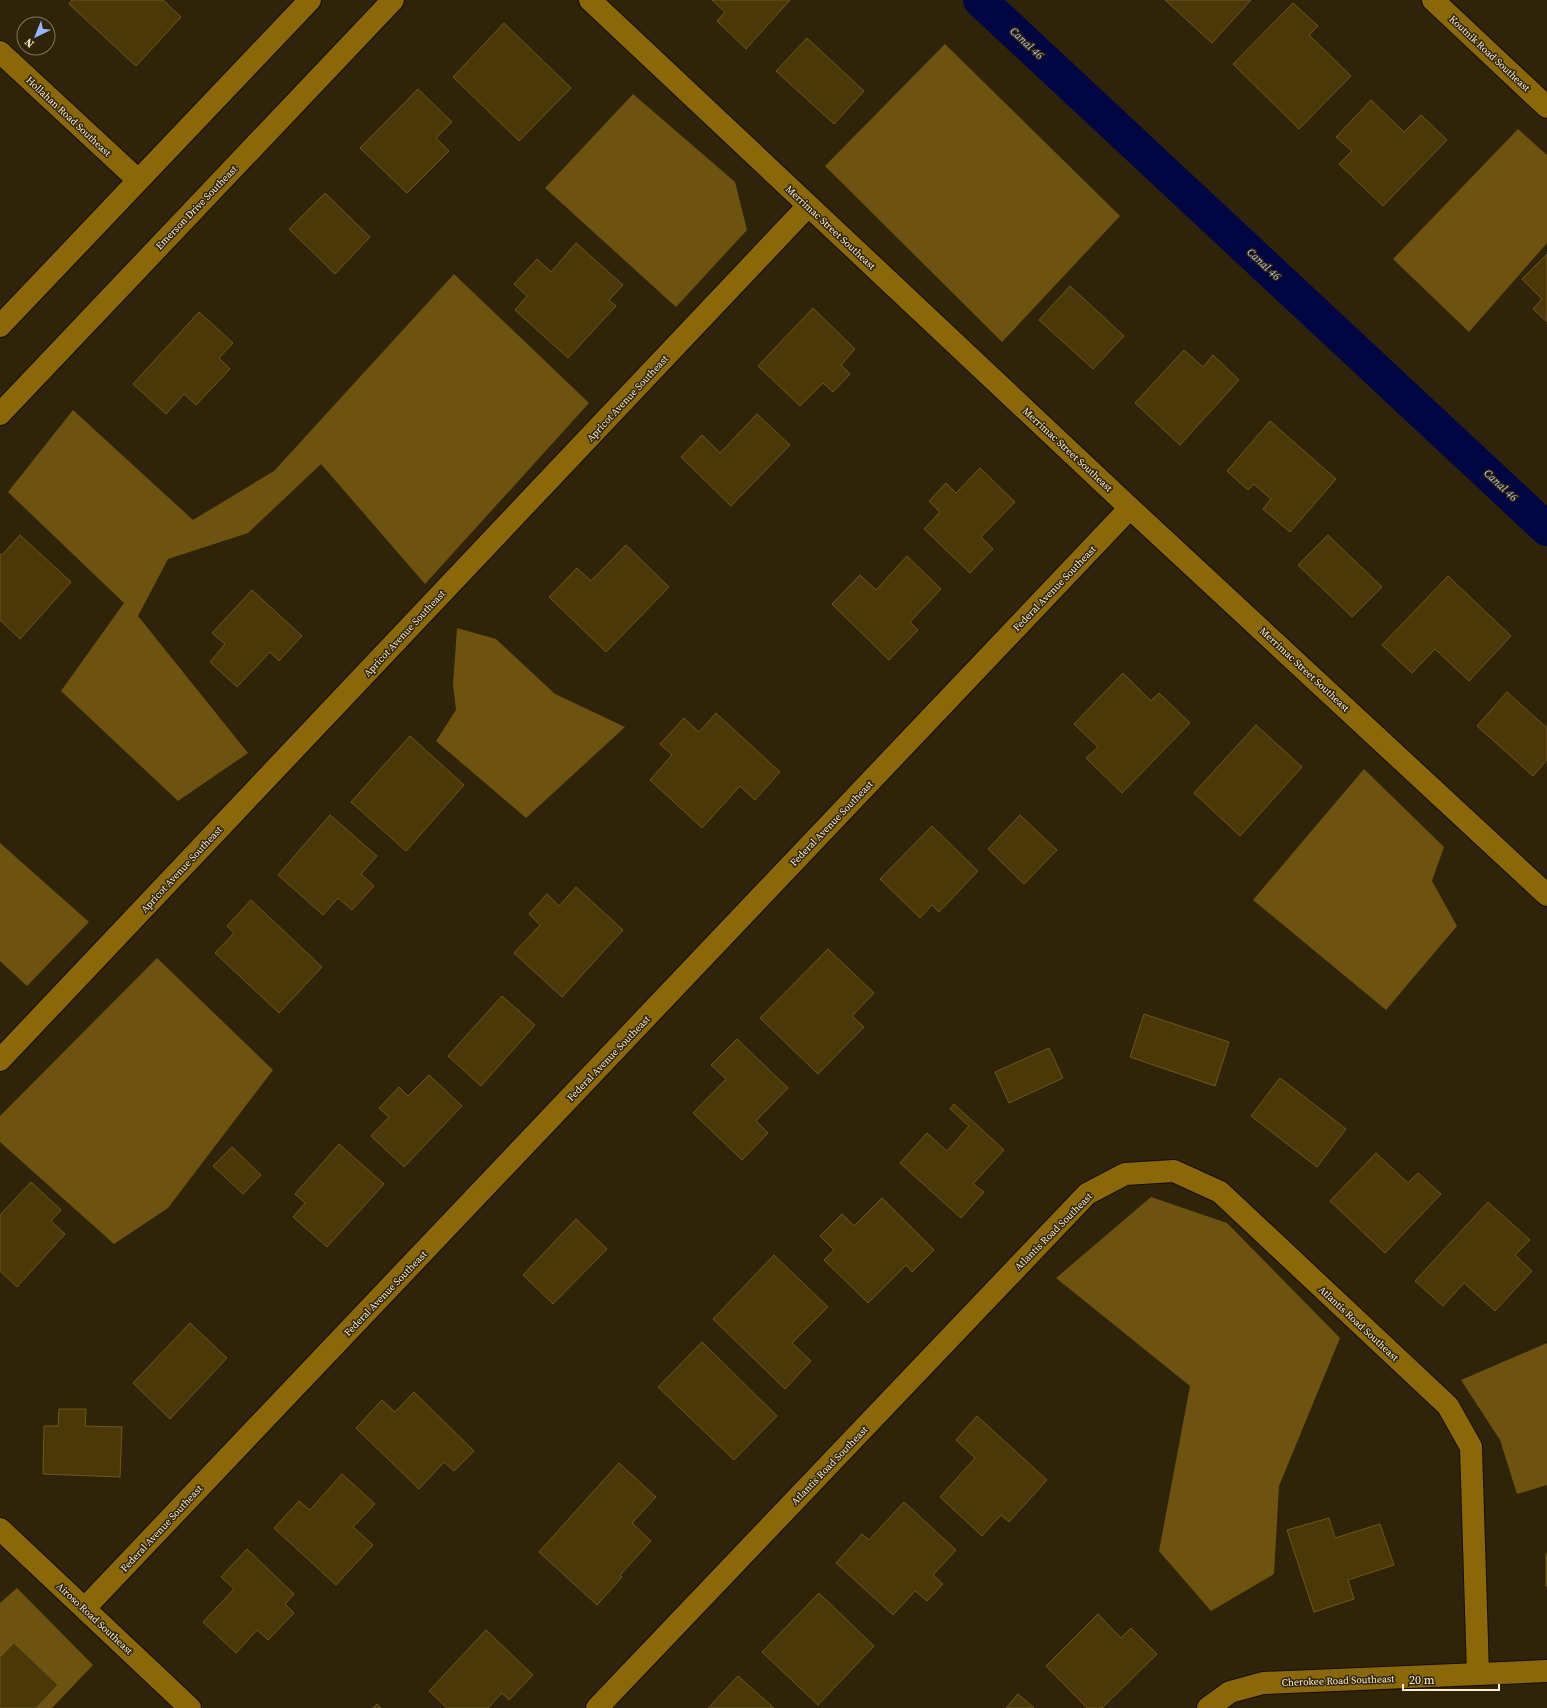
<svg xmlns="http://www.w3.org/2000/svg" width="1547" height="1708" font-family="'Source Serif 4',serif">
	<style>
		.forest { fill: #6d530f }
		.lines { fill: none; stroke-linecap: round; stroke-linejoin: round }
		.canal { stroke: #010541; stroke-width: 34 }
		.building { fill: #4a3809; stroke: #715716 }
		.street-casing { stroke: #170d00; stroke-width: 24 }
		.secondary-casing { stroke: #170d00; stroke-width: 24 }
		.street { stroke: #8a6808; stroke-width: 22 }
		.secondary { stroke: #8a6808; stroke-width: 22 }
		.labels { text-anchor: middle; stroke-width: 3; stroke-linejoin: round; paint-order: stroke }
		.street-label { font-size: 10px; fill: #fff0d1; stroke: #2f240a }
		.water-label { font-size: 11px; font-style: italic; fill: #bacbf0; stroke: #2f240a }
	</style>
	<rect width="100%" height="100%" fill="#2f240a"/>
	<g class="forest">
		<polygon points="945,44 1120,216 1002,342 825,166"/>
		<polygon points="633,94 735,182 747,230 676,307 545,188"/>
		<polygon points="1518,129 1547,155 1547,243 1469,332 1393,259"/>
		<polygon points="454,274 589,403 425,584 321,464 248,533 168,559 138,616 248,753 178,801 61,691 124,603 8,492 73,410 193,520 274,471"/>
		<polygon points="457,628 496,639 555,694 625,727 526,818 436,741 456,710 453,685"/>
		<polygon points="1364,769 1444,847 1432,881 1457,926 1386,1010 1253,900"/>
		<polygon points="0,843 89,922 27,986 0,961"/>
		<polygon points="157,958 273,1070 168,1208 114,1244 0,1142 0,1116"/>
		<polygon points="1151,1197 1227,1223 1340,1338 1279,1486 1274,1574 1211,1611 1159,1551 1190,1386 1056,1278"/>
		<polygon points="1547,1343 1547,1485 1517,1494 1500,1440 1461,1380"/>
		<polygon points="17,1588 93,1665 52,1708 0,1708 0,1603"/>
	</g>
	<g class="lines">
		<polyline class="canal" points="980,0 1547,529"/>
	</g>
	<g class="building">
		<polygon points="72,0 163,0 181,17 136,66 69,4"/>
		<polygon points="712,0 790,0 746,49 717,21 725,12"/>
		<polygon points="1165,0 1251,0 1212,43"/>
		<polygon points="1293,3 1318,26 1309,35 1351,76 1299,129 1233,64"/>
		<polygon points="504,23 571,88 519,141 453,77"/>
		<polygon points="807,38 864,91 834,124 776,71"/>
		<polygon points="418,89 452,122 436,138 449,151 407,193 360,148"/>
		<polygon points="1371,100 1404,132 1421,115 1447,140 1383,206 1339,164 1352,151 1336,137"/>
		<polygon points="325,193 370,237 335,274 289,229"/>
		<polygon points="576,243 623,285 609,300 616,306 568,358 515,310 527,296 514,284 537,259 551,272"/>
		<polygon points="1547,254 1547,322 1533,309 1542,299 1522,279"/>
		<polygon points="1070,286 1124,336 1093,369 1039,320"/>
		<polygon points="813,308 855,349 841,365 850,374 833,392 823,383 800,406 758,366"/>
		<polygon points="199,312 233,343 219,358 230,369 196,405 184,394 166,414 133,384"/>
		<polygon points="1184,350 1203,367 1213,355 1239,380 1180,445 1135,403"/>
		<polygon points="757,414 790,445 731,506 681,457 702,435 720,453"/>
		<polygon points="1270,421 1336,479 1290,532 1263,509 1271,499 1254,484 1248,490 1227,471"/>
		<polygon points="980,468 1015,502 981,537 993,549 970,573 924,529 940,512 929,501 946,483 956,493"/>
		<polygon points="20,535 71,582 20,639 0,620 0,554 2,555"/>
		<polygon points="1328,535 1382,587 1352,617 1298,565"/>
		<polygon points="626,545 669,587 606,652 549,597 577,568 591,581"/>
		<polygon points="907,556 941,589 910,622 918,630 889,660 832,604 860,575 876,590"/>
		<polygon points="1448,576 1511,636 1469,681 1435,649 1412,673 1382,645"/>
		<polygon points="252,590 302,636 279,661 270,652 237,687 210,662 225,644 212,633"/>
		<polygon points="1123,673 1151,701 1159,693 1190,723 1122,793 1086,758 1098,747 1074,724"/>
		<polygon points="1507,692 1547,728 1547,760 1533,776 1477,726"/>
		<polygon points="716,713 780,772 755,800 740,786 702,828 650,780 672,755 660,744 684,718 699,732"/>
		<polygon points="1256,725 1302,767 1240,836 1194,793"/>
		<polygon points="410,736 464,785 406,851 351,802"/>
		<polygon points="330,815 377,856 361,874 374,886 352,910 338,898 323,915 278,875"/>
		<polygon points="1020,815 1057,850 1024,884 988,849"/>
		<polygon points="932,826 978,871 939,912 932,905 920,918 880,879"/>
		<polygon points="576,887 623,930 562,997 514,953 540,925 529,914 547,894 559,906"/>
		<polygon points="251,900 322,967 279,1013 215,953 234,933 227,926"/>
		<polygon points="828,949 874,993 852,1016 864,1027 818,1074 760,1018"/>
		<polygon points="502,996 535,1025 481,1086 448,1056"/>
		<polygon points="1144,1014 1229,1042 1215,1086 1130,1057"/>
		<polygon points="737,1039 788,1088 756,1121 768,1133 742,1160 693,1113 726,1079 711,1065"/>
		<polygon points="1049,1048 1063,1078 1009,1103 995,1072"/>
		<polygon points="429,1075 462,1106 404,1167 371,1136 389,1117 379,1108 399,1087 408,1096"/>
		<polygon points="1280,1078 1346,1129 1317,1167 1251,1116"/>
		<polygon points="954,1104 1004,1150 973,1184 984,1192 961,1218 900,1163 927,1133 947,1151 969,1126 950,1109"/>
		<polygon points="339,1144 384,1184 327,1247 293,1217 305,1203 295,1194"/>
		<polygon points="232,1147 261,1175 243,1194 213,1166"/>
		<polygon points="1376,1153 1408,1183 1418,1173 1441,1194 1385,1253 1330,1201"/>
		<polygon points="31,1182 61,1210 51,1221 65,1234 17,1287 0,1271 0,1215"/>
		<polygon points="882,1198 934,1250 912,1272 906,1265 868,1303 824,1260 834,1250 820,1236 842,1214 854,1226"/>
		<polygon points="1488,1202 1530,1240 1515,1255 1532,1271 1495,1311 1464,1283 1443,1306 1415,1281"/>
		<polygon points="576,1219 607,1249 553,1304 523,1275"/>
		<polygon points="774,1255 828,1307 792,1343 811,1361 785,1389 713,1319"/>
		<polygon points="190,1323 227,1358 170,1419 133,1383"/>
		<polygon points="702,1342 777,1416 734,1460 658,1387"/>
		<polygon points="414,1392 474,1451 454,1471 444,1462 419,1489 356,1428 382,1400 395,1412"/>
		<polygon points="59,1409 86,1409 85,1426 122,1427 120,1477 43,1474 44,1426 58,1426"/>
		<polygon points="977,1416 1047,1480 1009,1522 1001,1515 982,1536 940,1497 975,1458 956,1440"/>
		<polygon points="619,1463 656,1497 632,1523 651,1541 620,1575 622,1577 597,1605 539,1552"/>
		<polygon points="342,1474 375,1504 353,1527 373,1545 336,1585 274,1528 299,1501 310,1510"/>
		<polygon points="904,1502 956,1550 933,1575 943,1584 927,1601 915,1591 893,1615 836,1563 862,1534 869,1540"/>
		<polygon points="1329,1518 1335,1538 1380,1524 1394,1565 1348,1580 1354,1599 1314,1612 1287,1530"/>
		<polygon points="247,1549 294,1594 285,1604 294,1613 268,1640 257,1630 236,1653 203,1622 234,1589 221,1577"/>
		<rect x="1546" y="1554" width="1" height="32"/>
		<polygon points="819,1593 874,1646 818,1705 762,1652"/>
		<polygon points="1098,1614 1121,1638 1131,1628 1157,1654 1102,1708 1087,1708 1046,1666"/>
		<polygon points="486,1630 533,1675 509,1700 502,1693 488,1708 447,1708 429,1691"/>
		<polygon points="14,1643 58,1685 36,1708 0,1708 0,1657"/>
		<polygon points="738,1676 774,1708 708,1708"/>
		<polygon points="1018,1694 1034,1708 1006,1708"/>
		<polygon points="377,1704 381,1708 373,1708"/>
	</g>
	<g class="lines">
		<defs>
			<g id="street">
				<polyline points="590,0 1130,508 1547,895"/>
				<polyline points="1433,0 1547,107"/>
				<polyline points="0,52 138,180"/>
				<polyline points="0,1060 808,206"/>
				<polyline points="0,1529 190,1708"/>
				<polyline points="85,1608 1130,508"/>
				<polyline points="597,1708 1087,1194 1125,1174 1174,1171 1220,1192 1448,1406 1471,1447 1478,1674"/>
				<polyline points="1208,1708 1230,1692 1263,1683 1547,1671"/>
			</g>
			<g id="secondary">
				<polyline points="0,326 310,0"/>
				<polyline points="0,414 393,0"/>
			</g>
		</defs>
		<use href="#street" class="street-casing"/>
		<use href="#secondary" class="secondary-casing"/>
		<use href="#street" class="street"/>
		<use href="#secondary" class="secondary"/>
	</g>
	<g class="labels">
		<g class="street-label">
			<text transform="translate(1490 53) rotate(43)" y="4">Koutnik Road Southeast</text>
			<text transform="translate(69 116) rotate(43)" y="4">Hollahan Road Southeast</text>
			<text transform="translate(196 207) rotate(-46)" y="4">Emerson Drive Southeast</text>
			<text transform="translate(831 227) rotate(43)" y="4">Merrimac Street Southeast</text>
			<text transform="translate(627 398) rotate(-47)" y="4">Apricot Avenue Southeast</text>
			<text transform="translate(1068 449) rotate(43)" y="4">Merrimac Street Southeast</text>
			<text transform="translate(1054 588) rotate(-46)" y="4">Federal Avenue Southeast</text>
			<text transform="translate(404 633) rotate(-47)" y="4">Apricot Avenue Southeast</text>
			<text transform="translate(1305 669) rotate(43)" y="4">Merrimac Street Southeast</text>
			<text transform="translate(831 823) rotate(-46)" y="4">Federal Avenue Southeast</text>
			<text transform="translate(181 869) rotate(-47)" y="4">Apricot Avenue Southeast</text>
			<text transform="translate(608 1058) rotate(-46)" y="4">Federal Avenue Southeast</text>
			<text transform="translate(1053 1231) rotate(-45)" y="4">Atlantis Road Southeast</text>
			<text transform="translate(385 1293) rotate(-46)" y="4">Federal Avenue Southeast</text>
			<text transform="translate(1359 1323) rotate(43)" y="4">Atlantis Road Southeast</text>
			<text transform="translate(829 1465) rotate(-46)" y="4">Atlantis Road Southeast</text>
			<text transform="translate(161 1528) rotate(-47)" y="4">Federal Avenue Southeast</text>
			<text transform="translate(95 1618) rotate(43)" y="4">Airoso Road Southeast</text>
			<text transform="translate(1338 1680) rotate(-2)" y="4">Cherokee Road Southeast</text>
		</g>
		<g class="water-label">
			<text transform="translate(1027 43) rotate(43)" y="4">Canal 46</text>
			<text transform="translate(1264 264) rotate(43)" y="4">Canal 46</text>
			<text transform="translate(1501 485) rotate(43)" y="4">Canal 46</text>
		</g>
	</g>
	<g transform="translate(36 36) rotate(223)"><circle r="19" fill="#2f240a" stroke="#82765a"/>
	<path d="M0-3L7 15L0 10L-7 15Z" fill="#96b6fd"/>
	<text y="-6" font-size="11" font-weight="bold" text-anchor="middle" fill="#fff0d1">N</text>
	</g>
	<path d="M1403 1684v6h96v-6" fill="none" stroke="#fff0d1" stroke-width="2"/>
	<text x="1409" y="1684" font-size="12" fill="#fff0d1" stroke="#2f240a" stroke-width="3" paint-order="stroke">20 m</text>
</svg>
